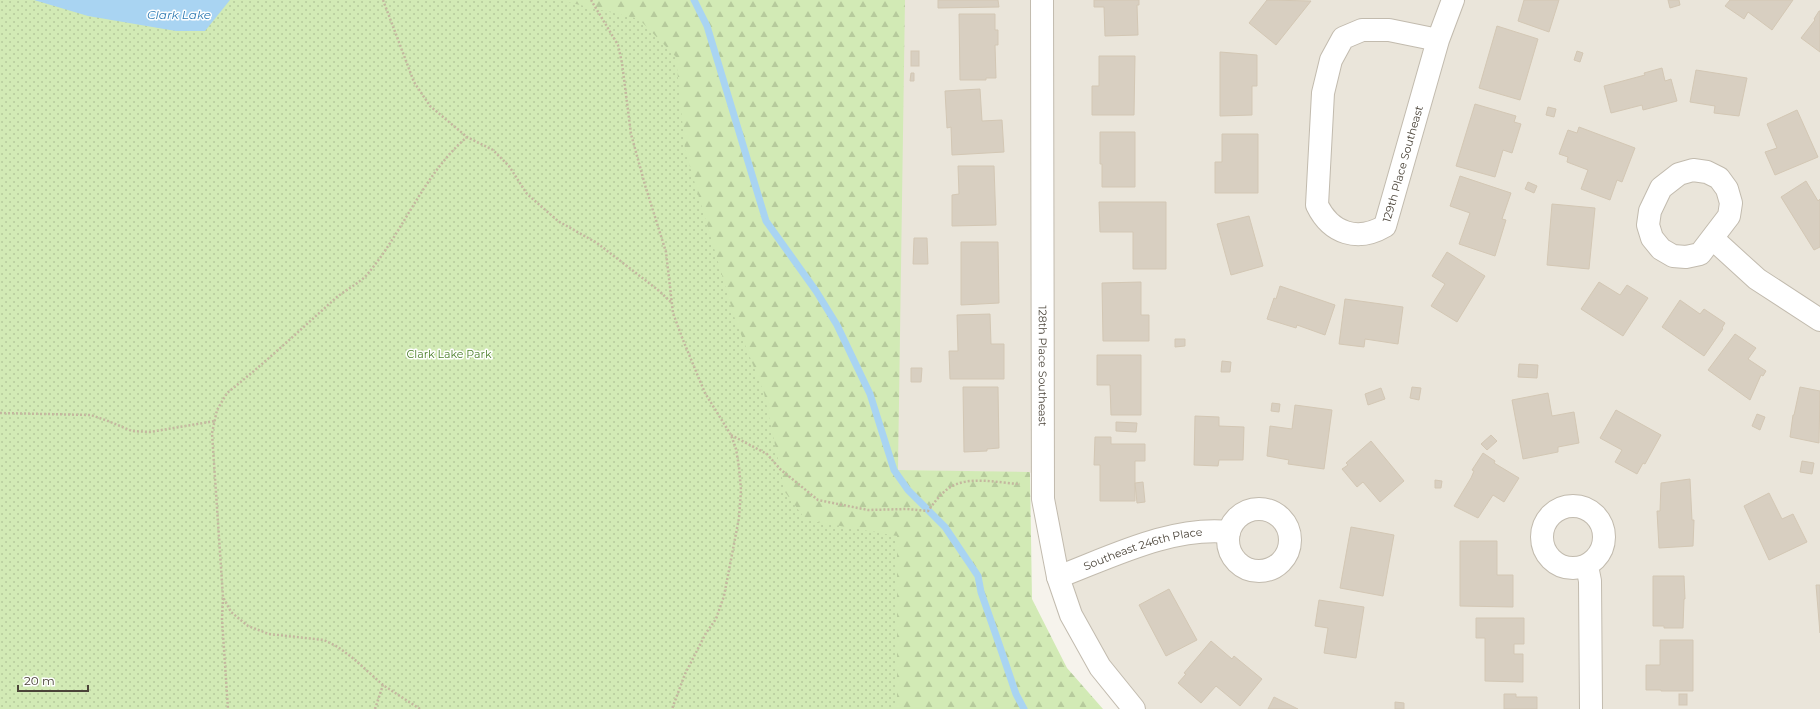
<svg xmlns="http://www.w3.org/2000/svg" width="1820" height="709" font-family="Montserrat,sans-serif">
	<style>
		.residential { fill: #eae5da }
		.green { fill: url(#green-dots) }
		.forest { fill: url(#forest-firs) }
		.water { fill: #a9d4f2 }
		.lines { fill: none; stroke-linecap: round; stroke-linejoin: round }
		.stream { stroke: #a9d4f2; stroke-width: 7 }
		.building { fill: #d8cfc1; stroke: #d3c7b4 }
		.street-casing { stroke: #c2bbae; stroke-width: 24 }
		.path { stroke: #c4b79f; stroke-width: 2.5; stroke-dasharray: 2 2; stroke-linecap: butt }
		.street { stroke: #fff; stroke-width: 22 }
		.labels { text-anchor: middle; stroke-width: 3; stroke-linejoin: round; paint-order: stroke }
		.street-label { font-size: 11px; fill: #4b4439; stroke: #fff }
		.park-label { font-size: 11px; fill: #4a7f2a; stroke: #fff }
		.water-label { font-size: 12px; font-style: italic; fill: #2e7ab2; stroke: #fff }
	</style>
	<defs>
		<pattern id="green-dots" width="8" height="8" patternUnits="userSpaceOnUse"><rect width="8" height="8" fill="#d2eab5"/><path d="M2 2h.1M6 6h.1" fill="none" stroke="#b6ca9c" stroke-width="1.8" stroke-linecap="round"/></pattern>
		<pattern id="forest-firs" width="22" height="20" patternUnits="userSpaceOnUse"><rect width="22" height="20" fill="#d2eab5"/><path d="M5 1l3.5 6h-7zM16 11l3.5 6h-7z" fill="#b6ca9c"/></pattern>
	</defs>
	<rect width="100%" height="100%" fill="#f6f3ec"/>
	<polygon class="residential" points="899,0 1820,0 1820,709 1134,709 1071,615 1043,473 898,470"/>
	<polygon class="green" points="0,0 899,0 897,709 0,709"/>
	<polygon class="forest" points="559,0 905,0 898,470 1030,472 1032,599 1067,668 1103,709 897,709 897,536 806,520 785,492 764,393 735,319 685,150 676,57 639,19"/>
	<polygon class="water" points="34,0 230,0 205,31 176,31 88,16"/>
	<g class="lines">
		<polyline class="stream" points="694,0 707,26 766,221 816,291 837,325 870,394 894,470 908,490 945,527 978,576 981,592 999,644 1016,694 1024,709"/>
	</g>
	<g class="building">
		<polygon points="938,0 998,0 999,7 938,8"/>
		<polygon points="1094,0 1139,0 1139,5 1137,5 1138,35 1105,36 1104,7 1094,7"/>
		<polygon points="1267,0 1311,1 1276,45 1249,23"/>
		<polygon points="1524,0 1559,0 1549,32 1518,21"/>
		<polygon points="1668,0 1679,0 1680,5 1670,8"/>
		<polygon points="1730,0 1793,0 1772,30 1748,12 1744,19 1725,6"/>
		<polygon points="1819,11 1820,11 1820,52 1801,38 1815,20 1814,19"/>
		<polygon points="959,14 995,14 995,30 998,30 998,45 995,45 996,78 986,78 986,80 960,80"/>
		<polygon points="1497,26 1538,39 1520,100 1479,88"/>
		<rect x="911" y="51" width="8" height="15"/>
		<polygon points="1577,51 1583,53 1580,62 1574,60"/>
		<polygon points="1220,52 1257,55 1257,86 1252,86 1252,115 1220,116"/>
		<polygon points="1099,56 1135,56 1134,115 1092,115 1092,86 1099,86"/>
		<polygon points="1662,68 1665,81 1671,79 1677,101 1643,110 1642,105 1611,113 1604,86 1645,75 1644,73"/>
		<polygon points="1696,70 1747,78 1739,116 1714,113 1715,106 1690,102"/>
		<polygon points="911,73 914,73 914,81 910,81"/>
		<polygon points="980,89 982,121 1002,120 1004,152 952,155 951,127 947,128 945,91"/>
		<polygon points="1475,104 1516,116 1514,122 1521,124 1512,153 1503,150 1495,177 1456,166"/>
		<polygon points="1548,107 1556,109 1554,117 1546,115"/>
		<polygon points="1797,110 1818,157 1775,175 1765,152 1777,148 1767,124"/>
		<polygon points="1579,127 1635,148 1622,182 1617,180 1610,200 1581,189 1588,170 1567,162 1568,157 1559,154 1568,130 1577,133"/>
		<polygon points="1100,132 1135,132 1135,187 1102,187 1102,164 1100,164"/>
		<polygon points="1222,134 1258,134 1258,193 1215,193 1215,162 1222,162"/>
		<polygon points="958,166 994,166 996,225 952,226 952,195 959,194"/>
		<polygon points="1460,176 1511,193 1502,219 1506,220 1495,256 1459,244 1470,213 1450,206"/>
		<polygon points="1806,181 1818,201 1820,199 1820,247 1814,250 1781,197"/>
		<polygon points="1528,182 1537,186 1534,193 1525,189"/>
		<polygon points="1099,202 1166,202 1166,269 1133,269 1133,232 1100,232"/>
		<polygon points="1552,204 1595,208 1589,269 1547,265"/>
		<polygon points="1249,216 1263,266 1231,275 1217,224"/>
		<polygon points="914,238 927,238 928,264 913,264"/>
		<polygon points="961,242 998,242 999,303 961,305"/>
		<polygon points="1447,252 1485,276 1457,322 1431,306 1445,284 1432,276"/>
		<polygon points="1141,282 1141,315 1149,315 1149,341 1103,341 1102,283"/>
		<polygon points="1599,282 1620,295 1627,285 1648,298 1623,336 1581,309"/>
		<polygon points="1280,286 1335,305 1325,335 1297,325 1296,328 1267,319 1274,298 1276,299"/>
		<polygon points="1345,299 1403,307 1398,344 1365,339 1364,347 1339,344"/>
		<polygon points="1680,300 1700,314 1704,309 1725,323 1722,328 1723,329 1704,356 1662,327"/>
		<polygon points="990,314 991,344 1004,344 1004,379 950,379 949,351 958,351 957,315"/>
		<polygon points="1735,334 1756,348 1748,359 1766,371 1763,376 1761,375 1750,400 1708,370"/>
		<polygon points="1175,339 1185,339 1185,346 1175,347"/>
		<polygon points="1097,355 1141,355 1141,415 1111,415 1110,385 1097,385"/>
		<polygon points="1222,361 1231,362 1230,372 1221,372"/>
		<polygon points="1519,364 1538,365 1537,378 1518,377"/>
		<polygon points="911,368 922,368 921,382 911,382"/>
		<polygon points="963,387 998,387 999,448 987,449 987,451 964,452"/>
		<polygon points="1412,387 1421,388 1419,400 1410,398"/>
		<polygon points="1800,387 1820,391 1819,443 1790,437 1793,415 1794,415"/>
		<polygon points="1381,388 1385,399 1368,405 1365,394"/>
		<polygon points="1548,393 1552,416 1574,412 1579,443 1558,447 1558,452 1523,459 1512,400"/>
		<polygon points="1272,403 1280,404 1279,412 1271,411"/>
		<polygon points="1295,405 1332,410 1324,469 1288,464 1289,460 1267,456 1270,426 1292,429"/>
		<polygon points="1616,410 1661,435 1645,464 1643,463 1637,474 1615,462 1622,450 1600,438"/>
		<polygon points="1757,414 1765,417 1760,430 1752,426"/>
		<polygon points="1195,416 1219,417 1219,426 1244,427 1243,460 1219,460 1218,466 1194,465"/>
		<polygon points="1116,422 1137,423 1136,432 1116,431"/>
		<polygon points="1491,435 1497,441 1487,450 1481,444"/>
		<polygon points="1095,437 1111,437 1111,444 1145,444 1145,461 1135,461 1135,501 1100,501 1100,465 1094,465"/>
		<polygon points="1371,441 1404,481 1380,502 1363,482 1357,487 1342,469 1348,465 1346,463"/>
		<polygon points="1483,453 1495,461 1494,463 1519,478 1504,502 1493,495 1478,518 1454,506 1471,478 1474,471 1472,470"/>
		<polygon points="1802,461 1814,463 1812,474 1800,472"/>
		<polygon points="1690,479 1692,520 1694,520 1693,546 1659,548 1657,511 1660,511 1661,483"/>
		<polygon points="1435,480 1442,481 1441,488 1435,488"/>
		<polygon points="1143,482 1145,502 1137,503 1135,483"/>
		<polygon points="1769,493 1782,519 1793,514 1807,542 1769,560 1744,506"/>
		<polygon points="1351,527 1394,535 1383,596 1340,588"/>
		<polygon points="1460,541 1497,541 1497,575 1513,575 1513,607 1460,606"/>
		<polygon points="1653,576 1684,576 1685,599 1684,599 1683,628 1664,628 1664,626 1653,626"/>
		<polygon points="1816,585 1820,585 1820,633"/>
		<polygon points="1169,589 1197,640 1166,656 1139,605"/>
		<polygon points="1319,600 1364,607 1356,658 1324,653 1328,628 1315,626"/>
		<polygon points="1476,618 1524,618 1524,644 1514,644 1514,654 1523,654 1523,682 1485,681 1485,638 1476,638"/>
		<polygon points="1660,640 1693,640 1693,691 1661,691 1661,690 1646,690 1646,665 1660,665"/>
		<polygon points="1211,641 1232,659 1234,656 1262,679 1240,706 1216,686 1201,703 1178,683 1186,674 1184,673"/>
		<polygon points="1504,694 1516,694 1516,697 1537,697 1537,709 1504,709"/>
		<rect x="1679" y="694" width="8" height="11"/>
		<polygon points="1274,697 1298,709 1268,709"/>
		<polygon points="1395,702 1404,703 1404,709 1395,709"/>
	</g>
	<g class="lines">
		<defs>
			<g id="street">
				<path id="s1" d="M 1042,0 L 1043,499 L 1058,577 L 1071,615 L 1100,667 L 1134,709"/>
				<path id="s2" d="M 1438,40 L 1389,30 L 1362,30 L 1343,38 L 1331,60 L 1323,93 L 1317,205 C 1331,234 1358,242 1385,226 L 1438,40 L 1453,0"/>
				<polygon points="1693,170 1707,172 1719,178 1727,189 1731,203 1729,216 1700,254 1686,257 1673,256 1661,249 1652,238 1648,225 1650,211 1661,188 1679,174"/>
				<polyline points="1713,239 1757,279 1820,320"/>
				<circle cx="1573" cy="537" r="31"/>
				<circle cx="1259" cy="540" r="31"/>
				<polyline points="1587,566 1590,581 1591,709"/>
				<path id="s3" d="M 1058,577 C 1111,557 1171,526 1229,532"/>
			</g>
		</defs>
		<use href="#street" class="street-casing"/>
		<g class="path">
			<polyline points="383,0 414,82 430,106 467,137 493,150 509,166 527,194 558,221 597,243 658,290 672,303"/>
			<polyline points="591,0 618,45 622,63 631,134 645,185 666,252 673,313 683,340 705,393 731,435 736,449 739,467 741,490 739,518 724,596 716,619 706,633 685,674 672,709"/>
			<polyline points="0,413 91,415 108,421 132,431 150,432 215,421"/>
			<path d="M 731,435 L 767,454 L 780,469 L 818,500 L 868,510 L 907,509 L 928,511 C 934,503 940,494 949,488 C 968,475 998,483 1020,484"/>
			<polyline points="223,598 222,619 228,709"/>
			<polyline points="375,709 383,685"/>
			<path d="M 420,709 L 383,685 L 354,659 L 338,647 L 324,640 L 269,634 L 248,626 L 231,612 L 223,597 L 212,433 L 217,410 L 227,393 C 265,363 300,330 337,297 C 347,289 362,282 370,271 C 405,228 424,174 467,137"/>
		</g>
		<use href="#street" class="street"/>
	</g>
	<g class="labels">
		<g class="street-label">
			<text dy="4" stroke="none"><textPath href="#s2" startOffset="415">129th Place Southeast</textPath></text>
			<text dy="4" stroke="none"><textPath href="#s1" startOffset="366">128th Place Southeast</textPath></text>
			<text dy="4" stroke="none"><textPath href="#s3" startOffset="90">Southeast 246th Place</textPath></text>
		</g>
		<g class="park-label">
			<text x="449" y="358">Clark Lake Park</text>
		</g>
		<g class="water-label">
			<text x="179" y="19">Clark Lake</text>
		</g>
	</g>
	<path d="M18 685v6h70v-6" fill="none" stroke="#4b4439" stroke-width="2"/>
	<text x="24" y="685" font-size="12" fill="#4b4439" stroke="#ffffff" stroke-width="3" paint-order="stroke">20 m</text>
</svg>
